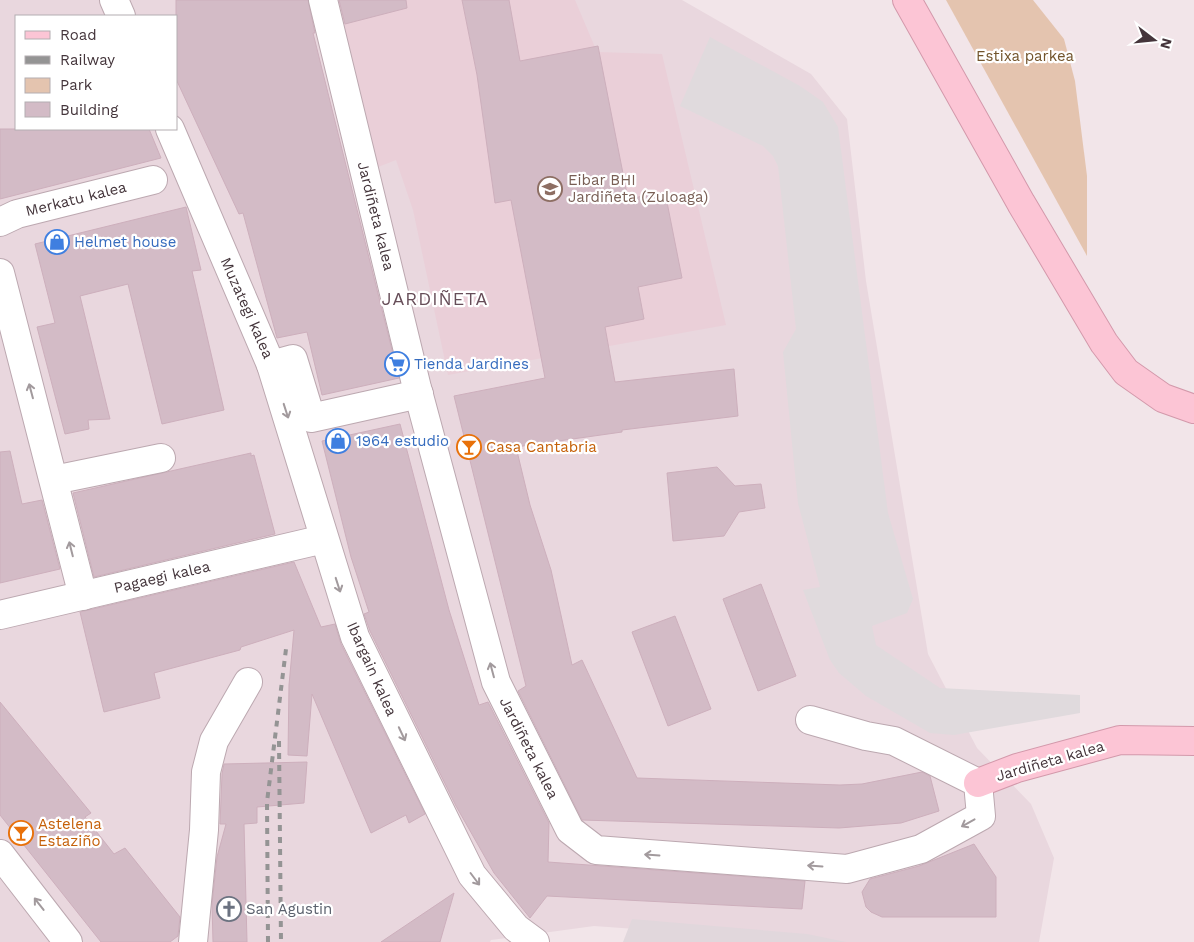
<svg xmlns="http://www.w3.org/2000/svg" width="1194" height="942" font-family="'Work Sans',sans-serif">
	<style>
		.residential { fill: #e9d7de; fill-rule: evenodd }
		.industrial { fill: #e1d7dc }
		.education { fill: #eacfd8 }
		.green { fill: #e4c4af }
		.parking { fill: #e0dadd }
		.building { fill: #d3bbc6; stroke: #cdafbc }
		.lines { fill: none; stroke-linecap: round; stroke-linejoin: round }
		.street-casing { stroke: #bca8b0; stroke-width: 30 }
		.secondary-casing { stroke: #d399ab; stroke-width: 30 }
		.street { stroke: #fff; stroke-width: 28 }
		.secondary { stroke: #fcc5d5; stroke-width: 28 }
		.rail { stroke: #949494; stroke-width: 4; stroke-dasharray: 6 6; stroke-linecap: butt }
		.oneway { stroke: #a29a9d }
		.labels { text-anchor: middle; stroke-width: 4.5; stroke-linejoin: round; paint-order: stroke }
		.park-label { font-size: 15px; fill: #72542b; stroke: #fff }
		.education-label { font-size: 15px; fill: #785e54; stroke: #fff; text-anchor: start }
		.street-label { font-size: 15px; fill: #44353b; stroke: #fff }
		.shop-label { font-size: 15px; fill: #366cbe; stroke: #fff; text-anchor: start }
		.food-label { font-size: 15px; fill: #c56008; stroke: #fff; text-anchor: start }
		.worship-label { font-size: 15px; fill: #5b616d; stroke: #fff; text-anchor: start }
		.quarter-label { font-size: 18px; letter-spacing: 1px; fill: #664d58; stroke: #fff }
	</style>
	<rect width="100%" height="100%" fill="#f2e5e9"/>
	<path class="residential" d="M 0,0 L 682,0 L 811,74 L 847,119 L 866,281 L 928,654 L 977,748 L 1031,804 L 1054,858 L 1039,942 L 815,942 L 594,926 L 491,940 L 490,942 L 0,942 ZM 16,16 L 176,16 L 176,129 L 16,129 Z"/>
	<polygon class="industrial" points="632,919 807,934 846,942 623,942"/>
	<polygon class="education" points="336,0 575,0 597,52 662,54 726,325 448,375 413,210 396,160 378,167"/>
	<polygon class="green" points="946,0 1033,0 1064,39 1075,81 1087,176 1087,256"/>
	<polygon class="parking" points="710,37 800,86 823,102 838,127 888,513 913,599 907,613 872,626 876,645 940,688 1080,695 1080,713 954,735 930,733 866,696 839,673 830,660 803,590 820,587 798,503 796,484 783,352 796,329 778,166 773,156 763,146 680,106"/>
	<g class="building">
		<polygon points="176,0 308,0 315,33 313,33 399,378 322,395 307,332 277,338 243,213 239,214 176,79"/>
		<polygon points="339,0 406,0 407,8 345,24"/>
		<polygon points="462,0 509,0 520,61 598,46 628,199 665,192 682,278 638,287 644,319 605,327 615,382 734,369 738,416 622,430 622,432 516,447 530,505 551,570 572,665 582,660 637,778 840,785 862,784 922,772 930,776 939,811 901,823 839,828 582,820 518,691 526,686 454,396 545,378 511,200 495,203 477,75"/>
		<polygon points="0,129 149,129 161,158 0,199"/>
		<polygon points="186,207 201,270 192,271 224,410 162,424 128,284 80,296 110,419 88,420 89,429 65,434 37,327 55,323 35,244"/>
		<polygon points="400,424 449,610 479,705 488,702 549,823 548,862 805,881 802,909 547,896 530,918 494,873 456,806 370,631 364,614 369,612 351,557 322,441"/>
		<polygon points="10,451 22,504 42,500 60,569 0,583 0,452"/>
		<polygon points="251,453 251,456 254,455 275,534 94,577 73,493"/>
		<polygon points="717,467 735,486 761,484 765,508 739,512 724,536 673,541 667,473"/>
		<polygon points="294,562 321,627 335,624 341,644 425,814 409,823 406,815 371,833 312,694 307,756 288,755 289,685 294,630 241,647 240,650 154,673 160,698 104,712 80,612"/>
		<polygon points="761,584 796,676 758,691 723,599"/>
		<polygon points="675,616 711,709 668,726 632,632"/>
		<polygon points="0,702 91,813 85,817 114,854 125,848 180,917 178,936 170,942 101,942 0,815"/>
		<polygon points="307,762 304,803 257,807 257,823 244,824 247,942 213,942 212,904 217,857 226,824 220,824 222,774 224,764"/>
		<polygon points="974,844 996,877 996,917 882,917 871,912 866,907 862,892 870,879 919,866"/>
		<polygon points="454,893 440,942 381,942"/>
	</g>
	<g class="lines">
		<defs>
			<g id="street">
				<polyline points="114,0 121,16"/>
				<polyline points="323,0 417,388 496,682 570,830 596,850 847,869 921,849 981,816 978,783 894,741 866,736 810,720"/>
				<polyline points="170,129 271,365 293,359 311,418 419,394"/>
				<polyline points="0,222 17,214 153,180"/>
				<polyline points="0,273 83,596"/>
				<polyline points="271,365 355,637 472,875 516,928 535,942"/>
				<polyline points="54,480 161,458"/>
				<polyline points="0,615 324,539"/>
				<polyline points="0,854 68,942"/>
				<polyline points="193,942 204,830 206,772 214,741 248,682"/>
			</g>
			<g id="secondary">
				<polyline points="907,0 1021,203 1104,343 1126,372 1163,398 1194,409"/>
				<polyline points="978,783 1017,768 1120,740 1194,741"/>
			</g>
		</defs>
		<use href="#street" class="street-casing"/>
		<use href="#secondary" class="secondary-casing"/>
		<use href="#street" class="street"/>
		<use href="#secondary" class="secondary"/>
		<g class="rail">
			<polyline points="279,741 281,942"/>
			<polyline points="268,942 267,802 286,649"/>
		</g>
	</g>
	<defs><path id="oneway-shaft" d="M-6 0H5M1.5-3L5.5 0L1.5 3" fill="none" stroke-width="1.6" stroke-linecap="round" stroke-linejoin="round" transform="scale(1.25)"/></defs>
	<g class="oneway">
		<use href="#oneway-shaft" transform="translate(31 391) rotate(-105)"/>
		<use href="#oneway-shaft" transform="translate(286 411) rotate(72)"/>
		<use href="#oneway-shaft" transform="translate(71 549) rotate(-104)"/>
		<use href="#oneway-shaft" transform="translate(338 585) rotate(72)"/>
		<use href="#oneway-shaft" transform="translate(492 670) rotate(-105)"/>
		<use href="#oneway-shaft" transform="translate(402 734) rotate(65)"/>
		<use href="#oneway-shaft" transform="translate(968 823) rotate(151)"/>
		<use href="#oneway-shaft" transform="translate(652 855) rotate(-176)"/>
		<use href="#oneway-shaft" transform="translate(815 866) rotate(-176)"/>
		<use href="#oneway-shaft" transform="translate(475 879) rotate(53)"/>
		<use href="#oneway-shaft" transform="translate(39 904) rotate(-128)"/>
	</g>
	<defs>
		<symbol id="school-ring" viewBox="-11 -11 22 22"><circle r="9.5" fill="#fff" stroke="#8d6e63" stroke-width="1.5"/><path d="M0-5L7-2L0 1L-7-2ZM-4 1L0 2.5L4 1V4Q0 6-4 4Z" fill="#8d6e63"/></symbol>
		<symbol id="shop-ring" viewBox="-11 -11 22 22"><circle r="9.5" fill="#fff" stroke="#3f7fe0" stroke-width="1.5"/><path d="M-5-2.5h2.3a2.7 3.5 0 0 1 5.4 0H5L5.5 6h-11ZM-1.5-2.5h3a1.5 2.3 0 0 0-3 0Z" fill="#3f7fe0"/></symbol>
		<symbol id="supermarket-ring" viewBox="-11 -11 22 22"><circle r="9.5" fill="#fff" stroke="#3f7fe0" stroke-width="1.5"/><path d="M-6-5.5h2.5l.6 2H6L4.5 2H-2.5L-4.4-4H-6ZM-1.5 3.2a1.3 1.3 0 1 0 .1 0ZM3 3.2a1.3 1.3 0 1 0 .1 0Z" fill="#3f7fe0"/></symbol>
		<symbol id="bar-ring" viewBox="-11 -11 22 22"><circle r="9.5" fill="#fff" stroke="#e8710a" stroke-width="1.5"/><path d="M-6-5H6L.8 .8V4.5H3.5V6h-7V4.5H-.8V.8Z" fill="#e8710a"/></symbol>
		<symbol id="church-ring" viewBox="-11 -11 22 22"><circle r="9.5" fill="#fff" stroke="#6b7280" stroke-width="1.5"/><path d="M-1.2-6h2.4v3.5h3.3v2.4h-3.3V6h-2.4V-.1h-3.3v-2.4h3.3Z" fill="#6b7280"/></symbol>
	</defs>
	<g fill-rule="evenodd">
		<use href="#school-ring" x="536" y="175" width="28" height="28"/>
		<use href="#shop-ring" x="43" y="228" width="28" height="28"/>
		<use href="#supermarket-ring" x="383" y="350" width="28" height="28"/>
		<use href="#shop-ring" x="324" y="427" width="28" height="28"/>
		<use href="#bar-ring" x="455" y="433" width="28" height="28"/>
		<use href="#bar-ring" x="7" y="819" width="28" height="28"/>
		<use href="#church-ring" x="215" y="895" width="28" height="28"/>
	</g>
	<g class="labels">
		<g class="park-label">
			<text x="1025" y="61">Estixa parkea</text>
		</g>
		<g class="education-label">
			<text x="568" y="185">Eibar BHI<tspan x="568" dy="17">Jardiñeta (Zuloaga)</tspan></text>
		</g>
		<g class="street-label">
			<text transform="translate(76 199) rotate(-14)" y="5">Merkatu kalea</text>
			<text transform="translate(376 216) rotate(76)" y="5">Jardiñeta kalea</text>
			<text transform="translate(247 308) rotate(66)" y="5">Muzategi kalea</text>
			<text transform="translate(162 577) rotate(-13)" y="5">Pagaegi kalea</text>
			<text transform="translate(372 669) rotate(66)" y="5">Ibargain kalea</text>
			<text transform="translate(529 748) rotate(63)" y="5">Jardiñeta kalea</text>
			<text transform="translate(1050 761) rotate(-16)" y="5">Jardiñeta kalea</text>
		</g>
		<g class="shop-label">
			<text x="74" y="247">Helmet house</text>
			<text x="414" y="369">Tienda Jardines</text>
			<text x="356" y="446">1964 estudio</text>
		</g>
		<g class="food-label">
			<text x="486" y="452">Casa Cantabria</text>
			<text x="38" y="829">Astelena<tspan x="38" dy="17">Estaziño</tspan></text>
		</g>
		<g class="worship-label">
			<text x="246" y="914">San Agustin</text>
		</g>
		<g class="quarter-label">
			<text x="435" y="305">JARDIÑETA</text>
		</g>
	</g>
	<rect x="15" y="15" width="162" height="115" fill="#ffffff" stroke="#b4aeb1"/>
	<rect x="25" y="31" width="25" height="8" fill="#fcc5d5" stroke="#b4aeb1"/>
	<text x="60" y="40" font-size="15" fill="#44353b">Road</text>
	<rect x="25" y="56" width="25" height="8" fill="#949494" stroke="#b4aeb1"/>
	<text x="60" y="65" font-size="15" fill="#44353b">Railway</text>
	<rect x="25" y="78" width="25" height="15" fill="#e4c4af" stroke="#b4aeb1"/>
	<text x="60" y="90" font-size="15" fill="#44353b">Park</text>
	<rect x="25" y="102" width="25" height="15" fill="#d3bbc6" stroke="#b4aeb1"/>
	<text x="60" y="115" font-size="15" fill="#44353b">Building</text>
	<g transform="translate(1154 40) rotate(106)" stroke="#ffffff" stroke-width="4" paint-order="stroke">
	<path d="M0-4L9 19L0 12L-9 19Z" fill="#44353b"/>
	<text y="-8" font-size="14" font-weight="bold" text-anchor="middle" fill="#44353b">N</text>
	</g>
</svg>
